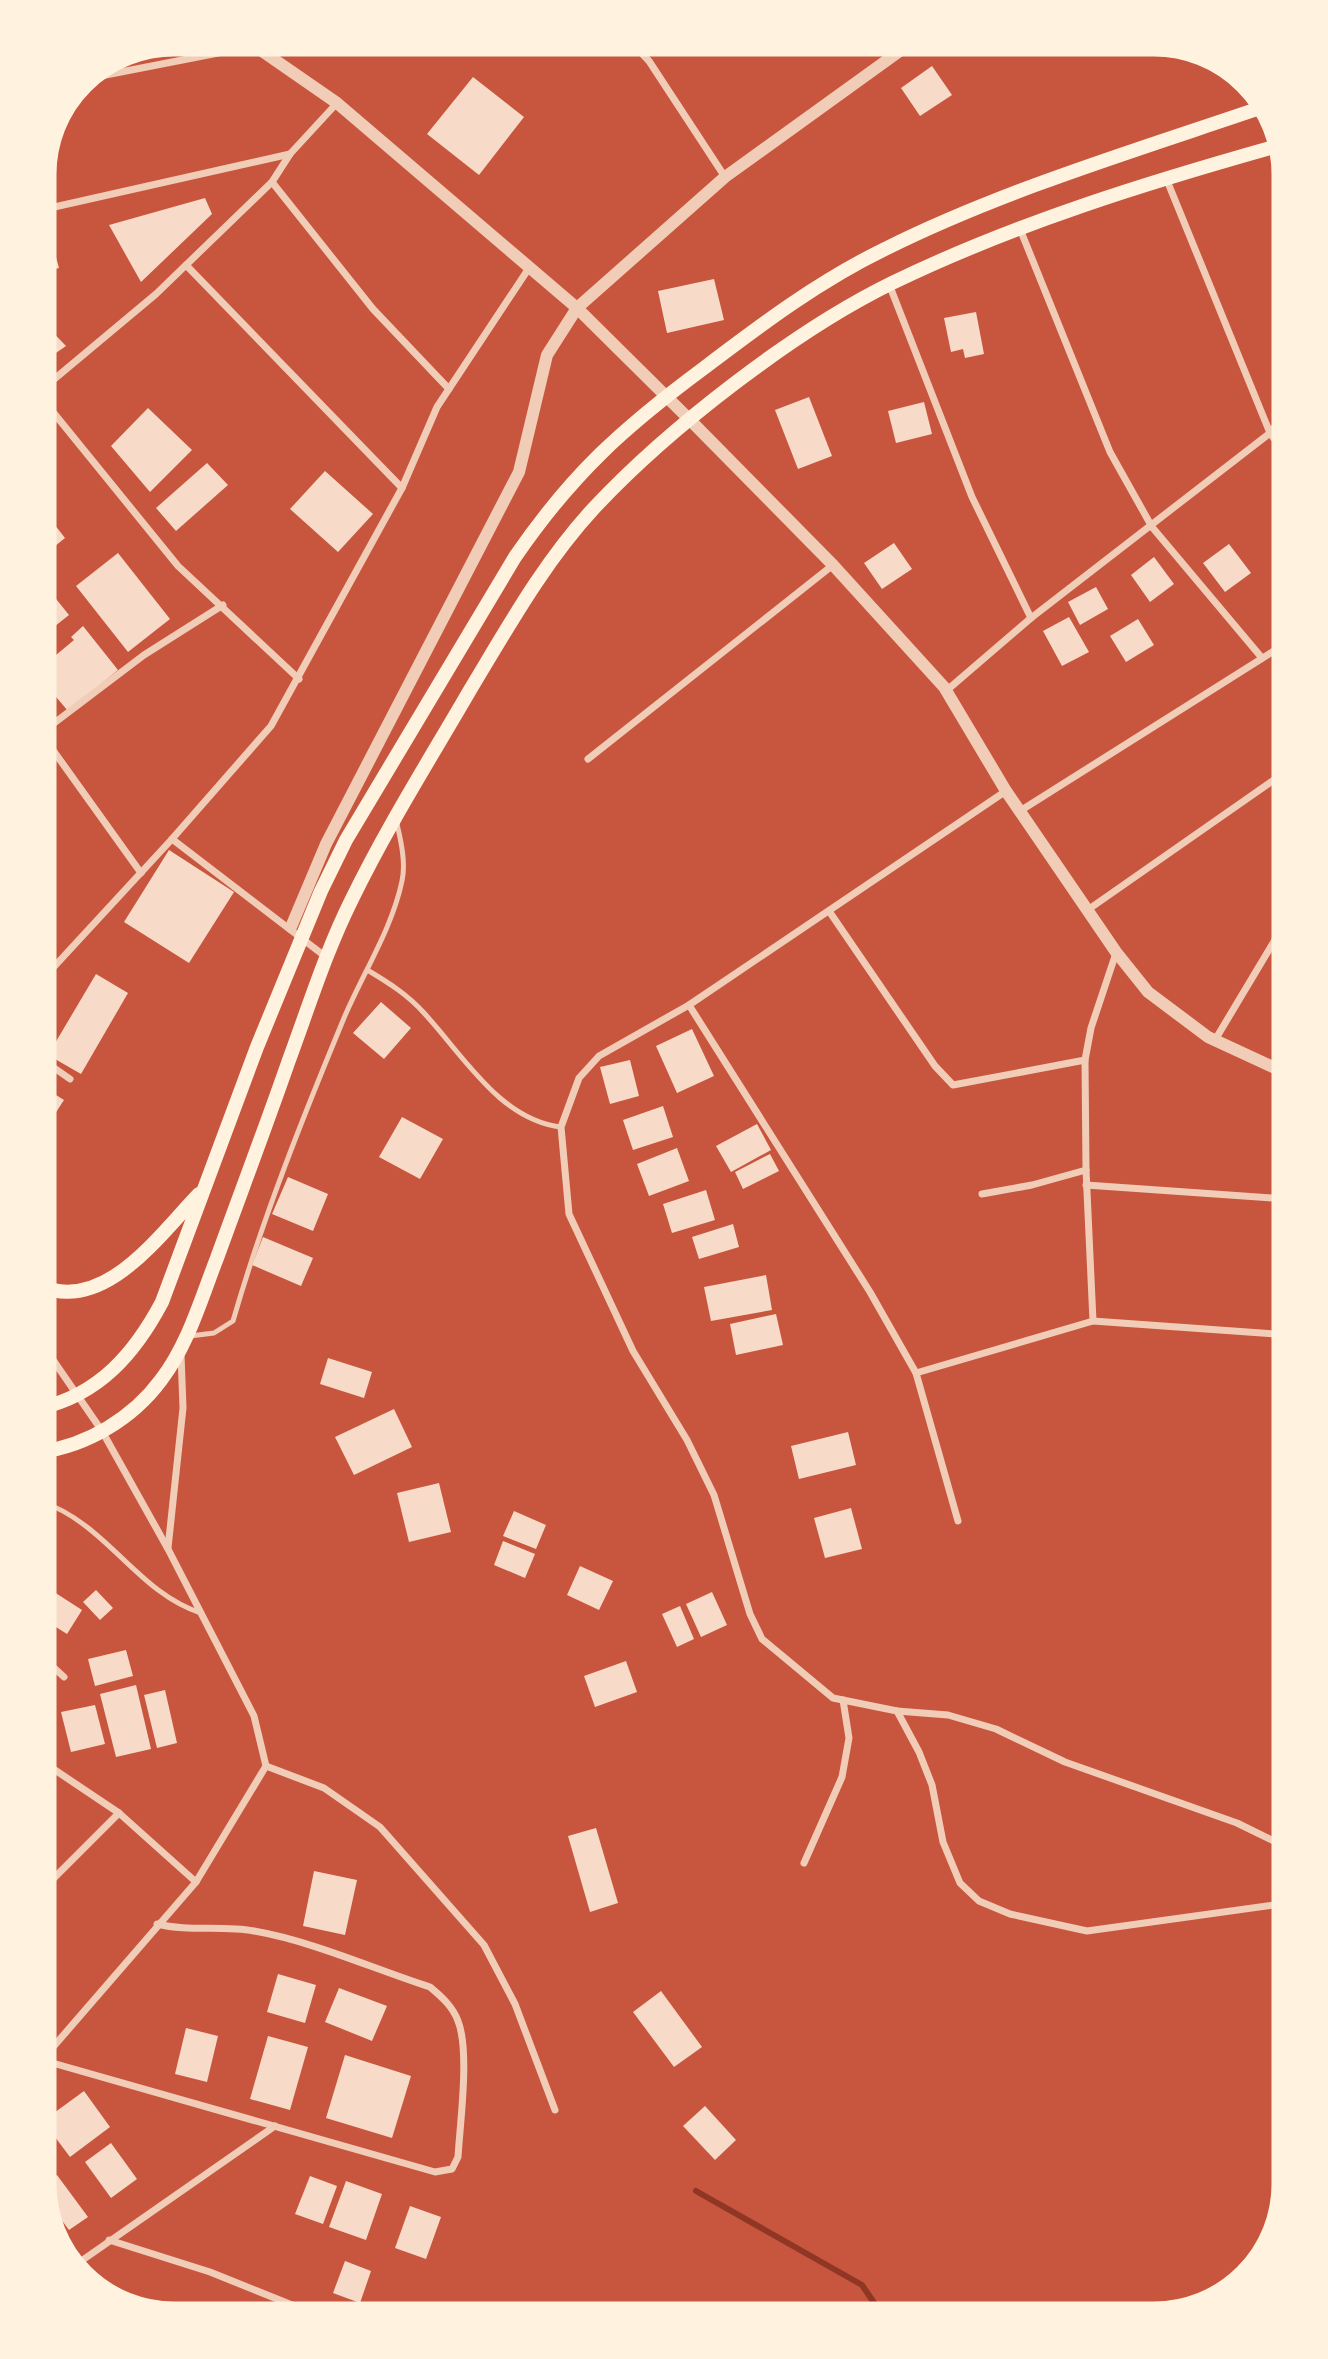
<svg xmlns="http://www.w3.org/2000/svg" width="1328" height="2359" font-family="'IBM Plex Sans',sans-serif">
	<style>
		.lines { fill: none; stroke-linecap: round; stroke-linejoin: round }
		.stream { stroke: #8f3625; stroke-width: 6 }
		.building { fill: #f7dbc8 }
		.service { stroke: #f1ccb7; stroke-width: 5 }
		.minor { stroke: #f1ccb7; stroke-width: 7 }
		.tertiary { stroke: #f1ccb7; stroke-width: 12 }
		.secondary { stroke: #fff3e0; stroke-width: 14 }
		.rim { fill: none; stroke: #fff3e0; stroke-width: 9 }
	</style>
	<rect width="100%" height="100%" fill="#c8553d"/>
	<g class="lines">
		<polyline class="stream" points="696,2191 862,2285 885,2319"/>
	</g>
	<g class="building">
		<polygon points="932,66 952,95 920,116 901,88"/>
		<polygon points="473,77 524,117 479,175 427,134"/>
		<polygon points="205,198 212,214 141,282 109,225"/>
		<polygon points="49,232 59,268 41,273 41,234"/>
		<polygon points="714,279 724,320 667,333 658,291"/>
		<polygon points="976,312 984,354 965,358 963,349 951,352 944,318"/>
		<polygon points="40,319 66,346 40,364"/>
		<polygon points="809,397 832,456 798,469 775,410"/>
		<polygon points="924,402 932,434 896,443 888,411"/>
		<polygon points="148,408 192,450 150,492 111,446"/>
		<polygon points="207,463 228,485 176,531 156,508"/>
		<polygon points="325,471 373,514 338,552 290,509"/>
		<polygon points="40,506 65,538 44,555 40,550"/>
		<polygon points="894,543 912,569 882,589 864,563"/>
		<polygon points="1229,544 1251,573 1225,592 1203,563"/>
		<polygon points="118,553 170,619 128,652 76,586"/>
		<polygon points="1154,557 1174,584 1150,602 1131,575"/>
		<polygon points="40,579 69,615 40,638"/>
		<polygon points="1096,587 1108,609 1080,625 1068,602"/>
		<polygon points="1069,617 1089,652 1062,666 1043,631"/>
		<polygon points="1138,619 1154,645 1126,662 1110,636"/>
		<polygon points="83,626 118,670 68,711 40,678 40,662 47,656 50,660 74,640 71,637"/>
		<polygon points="169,850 234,892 189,963 124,922"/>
		<polygon points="96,974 128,993 81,1074 48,1055"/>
		<polygon points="381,1002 411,1028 384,1059 353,1033"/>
		<polygon points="692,1029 714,1076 677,1093 656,1046"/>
		<polygon points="630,1060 639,1096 610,1104 600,1067"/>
		<polygon points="40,1085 64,1100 40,1137"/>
		<polygon points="663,1106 673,1137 633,1150 623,1120"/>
		<polygon points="402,1117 443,1139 420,1179 379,1157"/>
		<polygon points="757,1124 771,1150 731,1172 716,1146"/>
		<polygon points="677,1148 689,1181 649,1196 637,1164"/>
		<polygon points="770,1154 779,1171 743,1189 735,1172"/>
		<polygon points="288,1177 328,1194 313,1231 272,1214"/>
		<polygon points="706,1190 715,1220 672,1233 663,1204"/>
		<polygon points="733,1224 739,1247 699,1259 692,1237"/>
		<polygon points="263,1237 313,1258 301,1286 252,1265"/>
		<polygon points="766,1275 772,1310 711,1321 704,1287"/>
		<polygon points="776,1314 783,1345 736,1355 730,1324"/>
		<polygon points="328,1358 372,1372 364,1398 320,1384"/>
		<polygon points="394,1409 412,1447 354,1475 335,1437"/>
		<polygon points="848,1432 856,1465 799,1479 791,1446"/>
		<polygon points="439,1483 451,1532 409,1542 397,1493"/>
		<polygon points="851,1508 862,1549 825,1558 814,1518"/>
		<polygon points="514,1511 546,1525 536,1549 503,1536"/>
		<polygon points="503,1541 535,1554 525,1578 494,1565"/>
		<polygon points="580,1566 613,1581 599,1610 567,1595"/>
		<polygon points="51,1590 82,1610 67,1634 40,1617 40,1606"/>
		<polygon points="96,1590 113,1608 100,1620 83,1602"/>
		<polygon points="712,1592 727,1625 701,1637 686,1604"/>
		<polygon points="680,1606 694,1639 677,1647 662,1614"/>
		<polygon points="126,1650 133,1676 95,1686 88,1659"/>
		<polygon points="626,1661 637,1692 595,1707 584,1676"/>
		<polygon points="136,1685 151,1749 116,1757 100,1694"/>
		<polygon points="165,1690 177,1743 157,1748 144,1695"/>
		<polygon points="95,1705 105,1744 71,1752 61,1712"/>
		<polygon points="596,1828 618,1903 590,1912 568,1836"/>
		<polygon points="314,1871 357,1880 345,1935 303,1926"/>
		<polygon points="278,1974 316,1985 305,2023 267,2012"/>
		<polygon points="339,1988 387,2006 372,2041 325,2022"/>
		<polygon points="661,1991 702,2047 674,2067 633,2012"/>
		<polygon points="186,2028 218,2036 207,2082 175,2074"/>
		<polygon points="268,2036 308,2047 290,2110 250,2099"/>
		<polygon points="345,2055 411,2076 392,2138 326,2118"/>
		<polygon points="84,2091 110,2127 70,2157 43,2121"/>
		<polygon points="705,2106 736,2140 715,2160 683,2126"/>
		<polygon points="111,2143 137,2179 111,2198 85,2162"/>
		<polygon points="57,2175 88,2217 69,2230 43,2195 41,2187"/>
		<polygon points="310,2176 337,2186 323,2224 295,2214"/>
		<polygon points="346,2181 382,2194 366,2240 329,2227"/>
		<polygon points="410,2206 441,2217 426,2259 395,2248"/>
		<polygon points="345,2261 371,2271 360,2303 333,2293"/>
	</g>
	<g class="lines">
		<g class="service">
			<path d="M 369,971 C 389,983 408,995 424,1013 C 463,1055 500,1120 561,1127"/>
			<path d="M 190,1336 L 214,1333 L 233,1321 C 263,1217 303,1117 344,1018 C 363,973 392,929 402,881 C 406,863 401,841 397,824"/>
			<path d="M 40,1501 C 108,1524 136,1592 201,1613"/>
		</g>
		<g class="minor">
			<polyline points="629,40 649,61 725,177"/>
			<polyline points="80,80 254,46"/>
			<polyline points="1166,178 1270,433 1288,458"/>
			<polyline points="272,182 373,309 449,389"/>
			<polyline points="41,210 290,154"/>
			<polyline points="1020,229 1110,452 1152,527 1262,658"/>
			<polyline points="186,265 402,488"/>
			<polyline points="889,284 972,497 1031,618"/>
			<polyline points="40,391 156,294 272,182 290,154 337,103"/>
			<polyline points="40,396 178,566 299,679"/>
			<polyline points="946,691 1031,618 1270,433 1288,410"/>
			<polyline points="40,732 141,873"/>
			<polyline points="41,733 144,655 223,605"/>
			<polyline points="588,759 833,565"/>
			<polyline points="1006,791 689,1005 599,1056 579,1078 561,1127 569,1214 633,1351 687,1440 714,1495 750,1614 762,1639 833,1698 897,1711 948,1715 996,1729 1065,1762 1237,1823 1288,1848"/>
			<polyline points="1020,811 1288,642"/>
			<polyline points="172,839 326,957"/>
			<polyline points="1089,909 1288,770"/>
			<polyline points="829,911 935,1066 953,1085 1085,1060"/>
			<polyline points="1116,953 1091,1028 1085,1060 1086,1170 1093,1321 1288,1335"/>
			<polyline points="40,982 172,839 271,726 402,488 437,407 529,268"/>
			<polyline points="689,1005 870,1292 916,1373 958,1521"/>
			<polyline points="1215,1040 1288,918"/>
			<polyline points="40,1058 70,1079"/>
			<polyline points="1086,1185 1288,1199"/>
			<polyline points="982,1194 1032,1185 1086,1170"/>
			<polyline points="40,1341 102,1431 168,1549 254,1716 266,1766 196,1882 41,2061"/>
			<polyline points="916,1373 1093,1321"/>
			<polyline points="168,1548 183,1408 181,1354"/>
			<polyline points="40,1655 64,1677"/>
			<polyline points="897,1711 919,1752 932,1785 943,1842 960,1883 979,1901 1010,1914 1087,1931 1288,1903"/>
			<polyline points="40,1760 119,1813 196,1882"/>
			<polyline points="266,1766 324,1788 380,1827 484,1945 515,2004 555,2110"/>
			<polyline points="804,1863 842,1777 849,1738 843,1700"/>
			<polyline points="40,1892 119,1813"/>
			<path d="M 42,2060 L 435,2172 L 452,2169 L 458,2157 C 460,2123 470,2051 458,2021 C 453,2007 442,1997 430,1987 C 374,1969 312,1941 254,1931 C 222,1925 189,1932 157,1924"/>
			<polyline points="109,2240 210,2272 327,2319"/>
			<polyline points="74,2266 275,2126"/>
		</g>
		<g class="tertiary">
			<polyline points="246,40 337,103 577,308 690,420 833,565 944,687 1006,791 1116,952 1148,992 1208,1037 1288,1074"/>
			<polyline points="291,927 326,844 519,472 547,355 577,308 725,177 915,40"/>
		</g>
		<g class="secondary">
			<path d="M 40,1286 C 105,1314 160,1234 199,1194"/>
			<path d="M 40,1408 C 99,1395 135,1353 162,1302 L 257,1047 L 321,891 L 346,840 L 515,557 C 572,474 623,428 704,368 C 762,324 819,281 885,249 C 1003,190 1140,149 1266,106"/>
			<path d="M 40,1452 C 87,1446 133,1418 161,1380 C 188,1345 201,1299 217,1258 C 241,1192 266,1126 289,1060 C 309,1006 326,951 352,899 C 387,827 430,759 470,690 C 508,627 544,562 594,508 C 669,428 794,331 892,283 C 1016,223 1149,182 1281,145"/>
		</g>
	</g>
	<path d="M0 0H1328V2359H0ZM174 52H1154A122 122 0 0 1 1276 174V2184A122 122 0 0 1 1154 2306H174A122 122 0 0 1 52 2184V174A122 122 0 0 1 174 52Z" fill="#fff3e0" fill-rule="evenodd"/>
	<path class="rim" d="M174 52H1154A122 122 0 0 1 1276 174V2184A122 122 0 0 1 1154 2306H174A122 122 0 0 1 52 2184V174A122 122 0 0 1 174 52Z"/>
</svg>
